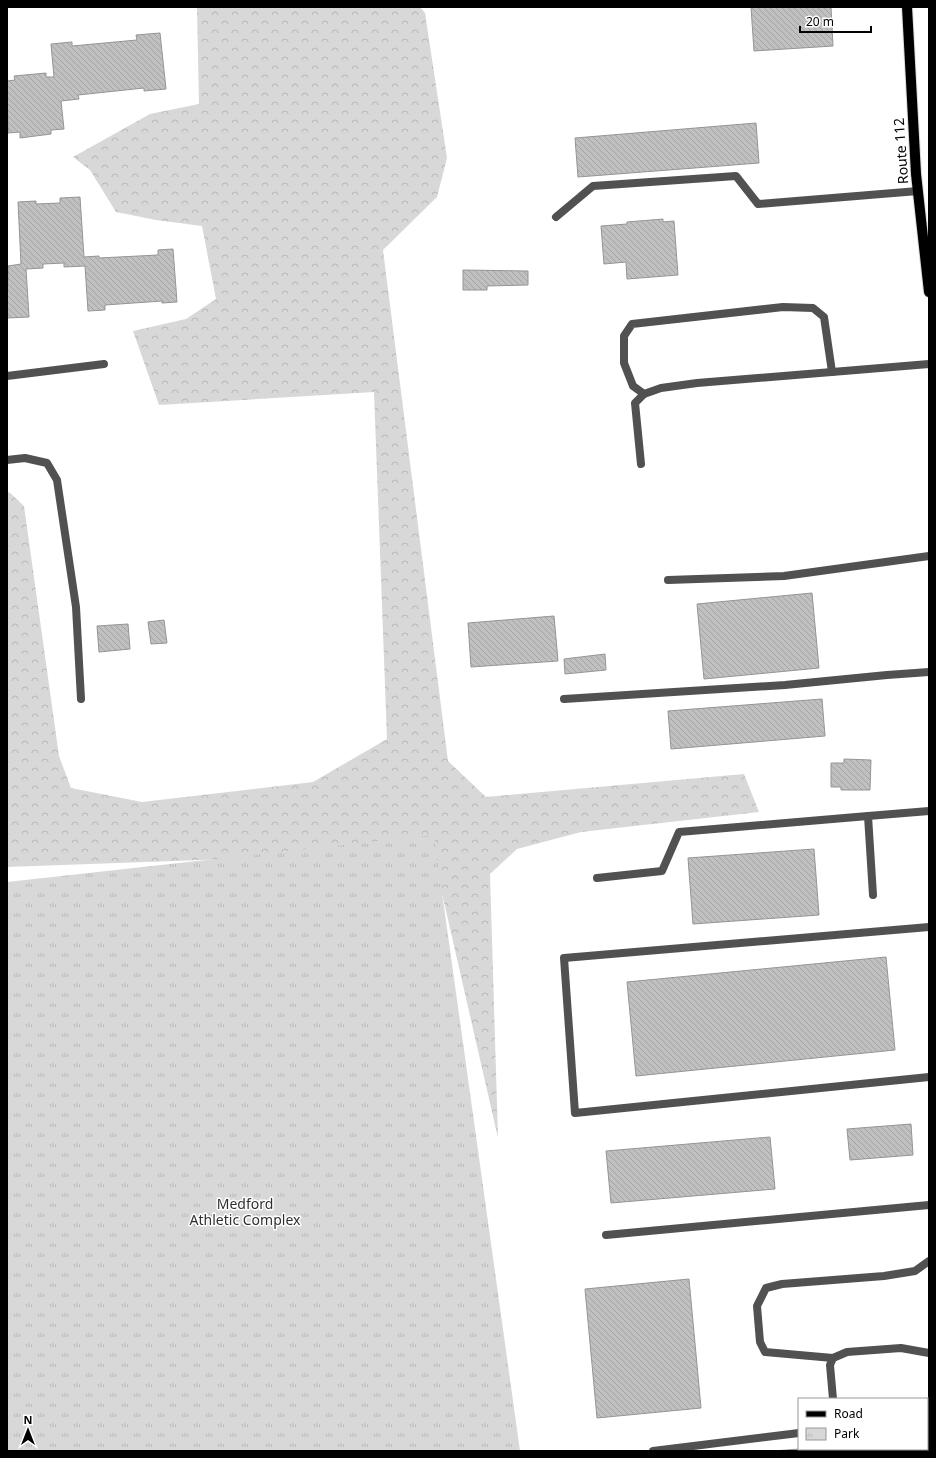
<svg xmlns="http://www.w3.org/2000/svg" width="936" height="1458" font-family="'Noto Sans',sans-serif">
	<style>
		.forest { fill: url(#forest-crowns) }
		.park { fill: url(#park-tufts) }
		.building { fill: url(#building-back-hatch); stroke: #959595 }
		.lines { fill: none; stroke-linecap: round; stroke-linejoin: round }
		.primary-casing { stroke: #dbdbdb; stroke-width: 12 }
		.lane { stroke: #515151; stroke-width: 8 }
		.street { stroke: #515151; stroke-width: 8 }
		.primary { stroke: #000; stroke-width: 10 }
		.labels { text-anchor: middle; stroke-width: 3; stroke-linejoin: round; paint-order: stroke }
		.street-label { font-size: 14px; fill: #000; stroke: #fff }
		.park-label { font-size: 14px; fill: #2f2f2f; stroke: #fff }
	</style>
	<defs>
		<pattern id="forest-crowns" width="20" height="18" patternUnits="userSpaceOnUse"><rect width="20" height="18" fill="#d8d8d8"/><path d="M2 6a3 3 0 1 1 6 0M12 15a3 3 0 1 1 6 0" fill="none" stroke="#b8b8b8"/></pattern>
		<pattern id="park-tufts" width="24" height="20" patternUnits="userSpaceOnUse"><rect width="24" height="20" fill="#d8d8d8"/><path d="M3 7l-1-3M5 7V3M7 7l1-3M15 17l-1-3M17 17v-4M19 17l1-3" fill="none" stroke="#b8b8b8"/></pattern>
		<pattern id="building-back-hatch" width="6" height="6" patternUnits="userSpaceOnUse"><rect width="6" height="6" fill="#c0c0c0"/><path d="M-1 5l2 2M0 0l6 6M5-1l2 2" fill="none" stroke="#a3a3a3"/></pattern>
	</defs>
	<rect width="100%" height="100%" fill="#fff"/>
	<polygon class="forest" points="197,7 420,7 425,13 447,158 437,197 383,250 448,761 486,797 744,774 759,812 581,832 517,849 490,874 498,1138 441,889 395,853 7,867 7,493 9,492 24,506 59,756 71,788 142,802 313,782 387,739 374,392 159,405 133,331 186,319 216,299 202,226 156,220 116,212 90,170 73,157 150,114 199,104"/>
	<polygon class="park" points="434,835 520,1451 7,1451 7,882"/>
	<g class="building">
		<polygon points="751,7 831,7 833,46 754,51"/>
		<polygon points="160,33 166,89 144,91 144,88 78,95 79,99 61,101 64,129 51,130 51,134 20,138 20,132 8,133 7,81 15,80 14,76 46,73 46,77 54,77 51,44 72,42 72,46 137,40 136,35"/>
		<polygon points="756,123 759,163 578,177 575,138"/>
		<polygon points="80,197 84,257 99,256 99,258 158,255 158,250 173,249 177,302 162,303 162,301 105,305 105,310 88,311 85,266 64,267 64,263 43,264 43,268 26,269 29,317 7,318 8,266 21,264 18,202 36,201 36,204 60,203 60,198"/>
		<polygon points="663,219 663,222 674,221 678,275 627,279 626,262 604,264 601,226 627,224 627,222"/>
		<polygon points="463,270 528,271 528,285 487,286 487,290 463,290"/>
		<polygon points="812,593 819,668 704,679 697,604"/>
		<polygon points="554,616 558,661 471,667 468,623"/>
		<polygon points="164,620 167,643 151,644 148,622"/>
		<polygon points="128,624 130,649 99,652 97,626"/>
		<polygon points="605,654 606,670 565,674 564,659"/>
		<polygon points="822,699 825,736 671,749 668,711"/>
		<polygon points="844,759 871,760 870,790 841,790 841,787 831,787 831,763 844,763"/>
		<polygon points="814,849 819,915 693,924 688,858"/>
		<polygon points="886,957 895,1050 636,1076 627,982"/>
		<polygon points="911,1124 913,1155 850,1160 847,1129"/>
		<polygon points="770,1137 775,1189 611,1203 606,1151"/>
		<polygon points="689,1279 701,1408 597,1418 585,1289"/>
		<polygon points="799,1449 859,1449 860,1451 774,1451"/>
	</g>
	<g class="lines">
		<defs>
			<polyline id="primary" points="907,7 916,174 929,292"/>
		</defs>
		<use href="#primary" class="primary-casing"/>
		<g class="lane">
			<polyline points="556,217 593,186 736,176 758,204 918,191"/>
			<polyline points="644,394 633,386 624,363 624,336 632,324 783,307 813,308 824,317 832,372"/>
			<polyline points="7,460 25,458 47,463 57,480 76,607 81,699"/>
			<polyline points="641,464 635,403 644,394 661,388 697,383 929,364"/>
			<polyline points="668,580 784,576 929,556"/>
			<polyline points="564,699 785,685 887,675 929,672"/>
			<polyline points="597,878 662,871 679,832 868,816"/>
			<polyline points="873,895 868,816 929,811"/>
			<polyline points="929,927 564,958 575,1113 929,1077"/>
			<polyline points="606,1235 929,1205"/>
			<polyline points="833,1358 765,1352 760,1342 757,1306 766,1288 782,1284 884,1276 915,1271 929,1261"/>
			<polyline points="833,1399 830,1365 833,1358 847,1352 901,1348 929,1353"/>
			<polyline points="910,1449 910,1451"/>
			<polyline points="653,1451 799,1433"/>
		</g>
		<polyline class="street" points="7,376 104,364"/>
		<use href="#primary" class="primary"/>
	</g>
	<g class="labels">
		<g class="street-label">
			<text transform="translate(901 151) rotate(-94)" y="5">Route 112</text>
		</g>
		<g class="park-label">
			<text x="245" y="1209">Medford<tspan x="245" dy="16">Athletic Complex</tspan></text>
		</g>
	</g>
	<rect width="936" height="1458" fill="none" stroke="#000000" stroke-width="16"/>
	<rect x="798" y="1398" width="130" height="52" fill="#ffffff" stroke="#999999"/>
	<rect x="806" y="1411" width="20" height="6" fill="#000000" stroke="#999999"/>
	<text x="834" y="1418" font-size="12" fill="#000000">Road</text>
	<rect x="806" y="1428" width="20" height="12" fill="url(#park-tufts)" stroke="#999999"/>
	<text x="834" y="1438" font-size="12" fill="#000000">Park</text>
	<g transform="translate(28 1430)" stroke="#ffffff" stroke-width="3" paint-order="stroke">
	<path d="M0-3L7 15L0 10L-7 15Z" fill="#000000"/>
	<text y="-6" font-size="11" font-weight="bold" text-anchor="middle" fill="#000000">N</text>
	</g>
	<path d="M800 26v6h71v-6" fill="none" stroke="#000000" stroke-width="2"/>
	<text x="806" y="26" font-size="12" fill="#000000" stroke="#ffffff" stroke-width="3" paint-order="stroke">20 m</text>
</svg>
